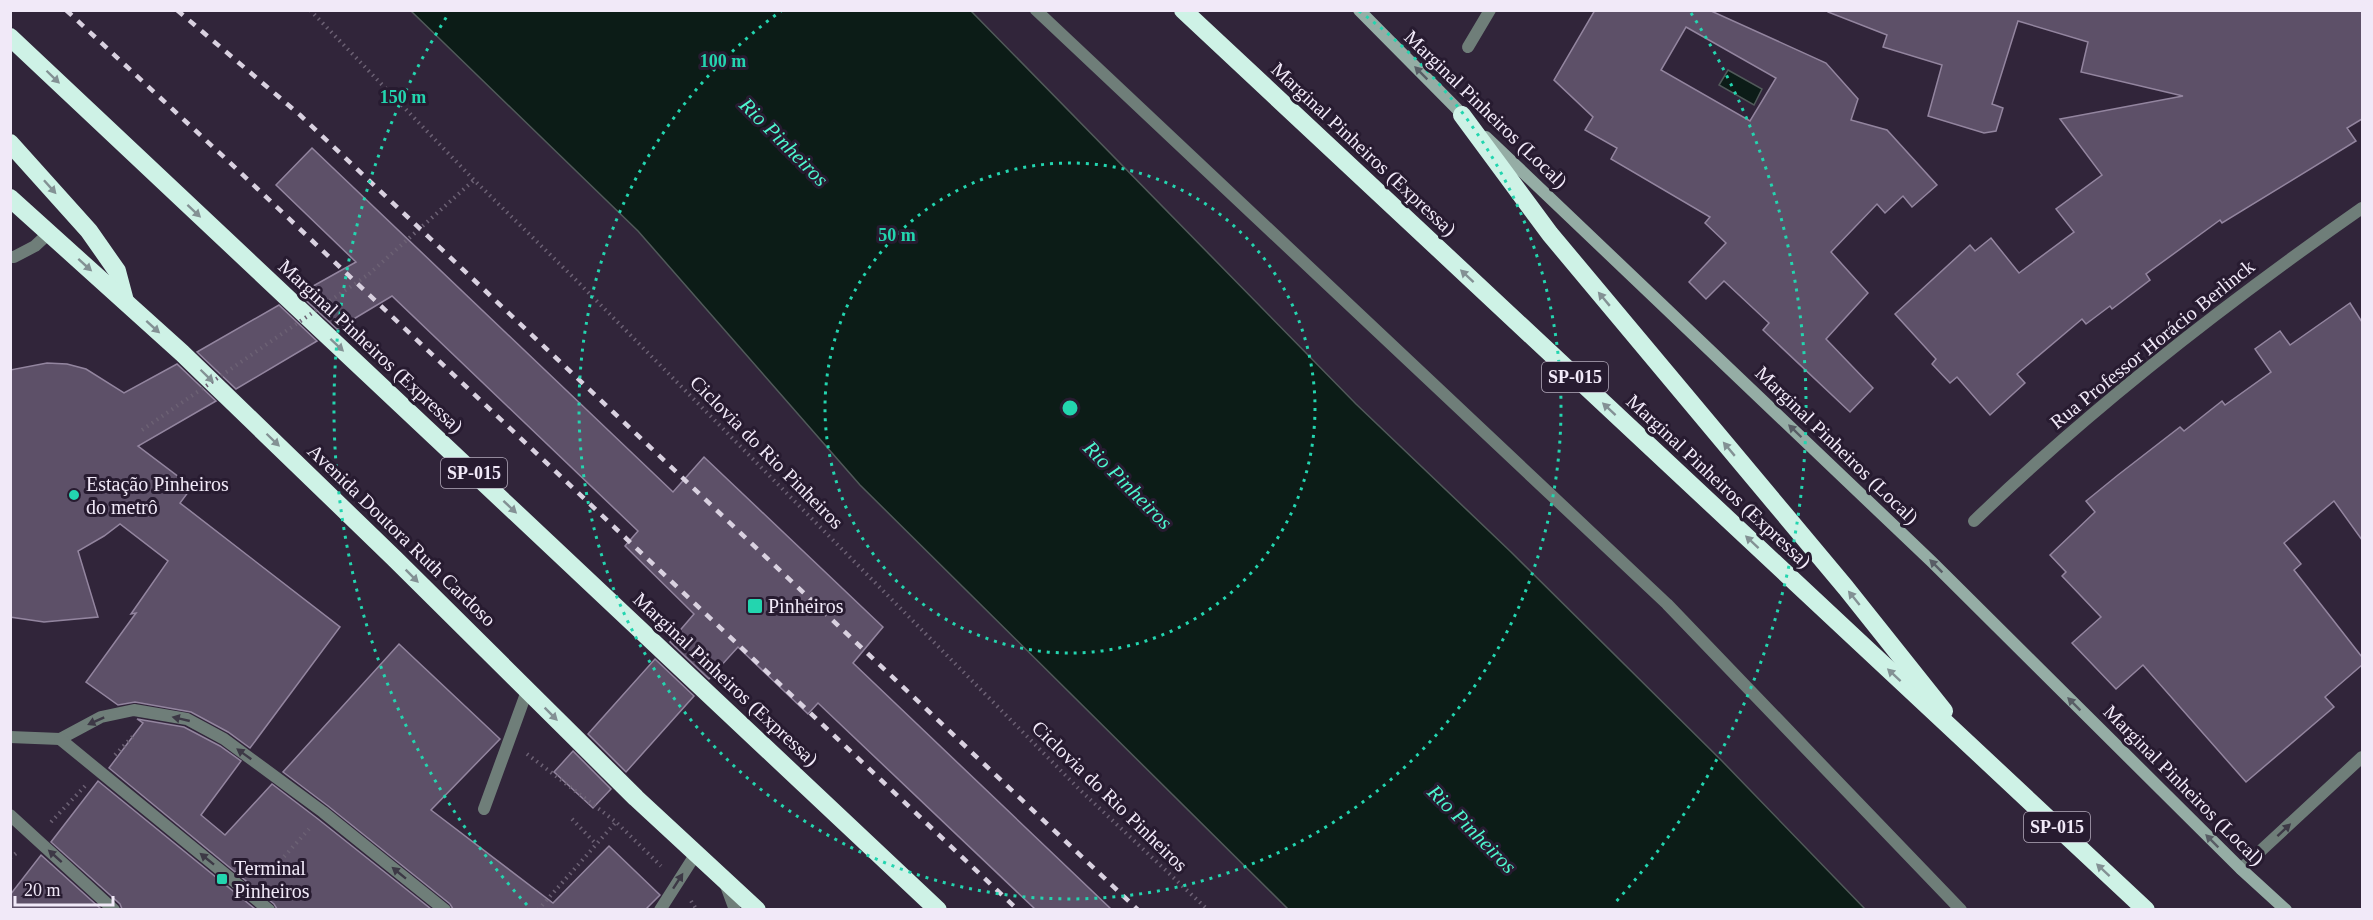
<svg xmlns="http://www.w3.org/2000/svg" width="2373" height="920" font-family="Georgia,serif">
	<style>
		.water { fill: #0c1c17; stroke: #515a5a; stroke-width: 1.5 }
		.building { fill: #5d5068; stroke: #93859f; stroke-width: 1.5; fill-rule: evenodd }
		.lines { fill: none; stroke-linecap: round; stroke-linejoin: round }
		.path { stroke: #6c6174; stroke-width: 4; stroke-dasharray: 1.5 4.5; stroke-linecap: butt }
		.lane { stroke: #6f7e79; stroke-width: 12 }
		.street { stroke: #6f7e79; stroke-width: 12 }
		.secondary { stroke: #95ada5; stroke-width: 12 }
		.highway { stroke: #cef2e6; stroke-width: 18 }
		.rail { stroke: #d9d1e0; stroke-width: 4.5; stroke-dasharray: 8 8; stroke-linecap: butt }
		.path-bridge { stroke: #6c6174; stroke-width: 4; stroke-dasharray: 1.5 4.5; stroke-linecap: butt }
		.oneway { fill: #585d65 }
		.oneway2 { fill: #839194 }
		.oneway3 { fill: #3d3946 }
		.ring { fill: none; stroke: #23d5af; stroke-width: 3; stroke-dasharray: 3 6 }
		.poi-dot { fill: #23d5af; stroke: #271b30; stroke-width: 2 }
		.labels { text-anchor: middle; stroke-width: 6; stroke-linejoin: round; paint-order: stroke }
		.shield { fill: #271b30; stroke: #b4abbc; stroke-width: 1.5 }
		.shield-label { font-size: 18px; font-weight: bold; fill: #f1e9f8 }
		.street-label { font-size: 20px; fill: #f1e9f8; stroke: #271b30 }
		.poi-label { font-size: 20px; fill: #f1e9f8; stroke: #271b30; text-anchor: start }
		.water-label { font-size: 21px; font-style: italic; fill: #4ef7cf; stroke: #271b30 }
		.centre { fill: #23d5af; stroke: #271b30; stroke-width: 3 }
		.ring-label { font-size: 18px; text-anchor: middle; font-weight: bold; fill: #23d5af; stroke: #271b30; stroke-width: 6; stroke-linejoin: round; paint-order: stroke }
	</style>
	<rect width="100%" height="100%" fill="#31253a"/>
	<g class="water">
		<polygon points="411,11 971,11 1356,404 1511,552 1722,761 1865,909 1288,909 860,485 638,231"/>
		<polygon points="1728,70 1762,89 1754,105 1719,85"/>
	</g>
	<g class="building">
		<path d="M 1595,10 L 1709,10 L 1826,63 L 1858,99 L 1851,120 L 1887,130 L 1937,185 L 1912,207 L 1903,196 L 1885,213 L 1877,204 L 1831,252 L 1868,293 L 1826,339 L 1873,388 L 1850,412 L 1763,330 L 1769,323 L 1724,281 L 1706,299 L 1689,282 L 1726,243 L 1705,223 L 1710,217 L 1611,159 L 1617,148 L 1585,130 L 1593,117 L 1554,80 ZM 1686,27 L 1776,78 L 1750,121 L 1661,70 Z"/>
		<polygon points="1828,10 2362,10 2362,119 2347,128 2356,141 2222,223 2220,220 2146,274 2150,280 2112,309 2110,306 2086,324 2082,319 2017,374 2025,383 1990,415 1957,377 1950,383 1932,364 1936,359 1895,314 1970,245 1975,251 1991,238 2019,273 2074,232 2056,209 2102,175 2060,119 2183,96 2081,72 2088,42 2018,21 1992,104 2003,108 1996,131 1984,133 1928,116 1942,65 1883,47 1887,35 1828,12"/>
		<polygon points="312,148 673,492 704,457 883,627 853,663 1111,909 1035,909 818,703 808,714 738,647 709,679 670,642 694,614 625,546 638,531 392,296 337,329 299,294 356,262 276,185"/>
		<polygon points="2350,303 2362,322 2362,540 2334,501 2284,543 2301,564 2294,570 2362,657 2362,665 2325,697 2334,707 2246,782 2143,665 2116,689 2072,643 2101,617 2062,576 2066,572 2050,555 2095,512 2086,501 2118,475 2180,427 2184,431 2222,401 2225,405 2271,372 2255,349 2280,331 2290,345"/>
		<polygon points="279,305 317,341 236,389 197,352"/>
		<polygon points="47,363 67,364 86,369 124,393 177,364 216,401 138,446 192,487 180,503 340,627 250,748 228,732 191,712 135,702 118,705 86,682 136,613 131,614 168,561 120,524 104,536 78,551 98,617 44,622 10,617 10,370"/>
		<polygon points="399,644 500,739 431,810 553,903 609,846 660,895 646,909 453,909 450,904 328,806 283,772"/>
		<polygon points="655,659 694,696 626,772 588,734"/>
		<polygon points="137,719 184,727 220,746 241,761 201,815 225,835 272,784 318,819 431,909 277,909 274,904 109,768 143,723"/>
		<polygon points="573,751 611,789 593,808 554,772"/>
		<polygon points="98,781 255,909 122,909 120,904 51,842"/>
		<polygon points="41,855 101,909 10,909 10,895"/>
	</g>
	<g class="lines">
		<g class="path">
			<polyline points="310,10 474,180 575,279 1080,790 1208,910"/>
			<polyline points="369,274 474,180"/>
			<polyline points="527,754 616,822 661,866"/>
			<polyline points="115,755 135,734"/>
			<polyline points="572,819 596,844"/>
			<polyline points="51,822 85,786"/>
			<polyline points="10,858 19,851"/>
			<polyline points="264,879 309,829"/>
			<polyline points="691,901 697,910"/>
			<polyline points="538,910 616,822"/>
		</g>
		<g class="lane">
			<polyline points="1036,10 1667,604 1961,910"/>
			<polyline points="10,257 14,257 35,246 49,233"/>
			<polyline points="10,737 60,739 101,717 134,710 187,719 224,739 323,812 445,910"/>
			<polyline points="60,739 269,910"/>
			<polyline points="484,809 527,691"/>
			<polyline points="10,815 114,910"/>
			<polyline points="725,883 735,910"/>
			<polyline points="660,910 697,852"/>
		</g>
		<g class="street">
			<polyline points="1468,47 1490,10"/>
			<path d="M 1974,521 C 2094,405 2226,303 2362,208"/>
			<polyline points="2241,869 2362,757"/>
		</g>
		<g class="secondary">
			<polyline points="1359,10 1467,119"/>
			<polyline points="1486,137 1932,562 2241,869 2286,910"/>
		</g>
		<g class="highway">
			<polyline points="1183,10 2146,910"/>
			<polyline points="10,37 938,910"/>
			<polyline points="1462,115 1550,234 1846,588 1944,711"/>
			<polyline points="10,143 89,231 117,271 125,301"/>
			<polyline points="10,198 182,353 395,559 636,798 757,910"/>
		</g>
		<g class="rail">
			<polyline points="66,10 226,159 1018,910"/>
			<polyline points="177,10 300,115 1138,910"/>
		</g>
		<polyline class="path-bridge" points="142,430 369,274"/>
	</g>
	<defs><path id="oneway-solid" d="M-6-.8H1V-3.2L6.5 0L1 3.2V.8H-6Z" transform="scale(1.5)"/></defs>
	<g class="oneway">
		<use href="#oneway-solid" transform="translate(1421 73) rotate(-135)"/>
		<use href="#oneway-solid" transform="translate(1795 431) rotate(-136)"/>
		<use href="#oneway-solid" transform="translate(1936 566) rotate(-135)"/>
		<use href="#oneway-solid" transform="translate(2074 704) rotate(-135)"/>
		<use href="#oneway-solid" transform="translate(2212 841) rotate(-135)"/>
	</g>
	<g class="oneway2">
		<use href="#oneway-solid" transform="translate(53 77) rotate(44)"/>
		<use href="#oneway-solid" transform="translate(50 187) rotate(48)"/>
		<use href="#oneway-solid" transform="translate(194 211) rotate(43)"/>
		<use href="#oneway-solid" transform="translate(85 265) rotate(42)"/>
		<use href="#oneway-solid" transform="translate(1467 276) rotate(-137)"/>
		<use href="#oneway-solid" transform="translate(1604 299) rotate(-130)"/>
		<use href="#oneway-solid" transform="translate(153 327) rotate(42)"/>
		<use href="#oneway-solid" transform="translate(337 345) rotate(43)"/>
		<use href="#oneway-solid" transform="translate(207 376) rotate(44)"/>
		<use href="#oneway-solid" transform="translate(1609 409) rotate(-137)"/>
		<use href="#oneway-solid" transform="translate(273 440) rotate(44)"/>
		<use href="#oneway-solid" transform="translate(1729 449) rotate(-130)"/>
		<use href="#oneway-solid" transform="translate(510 507) rotate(43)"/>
		<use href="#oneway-solid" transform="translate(1752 542) rotate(-137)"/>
		<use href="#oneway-solid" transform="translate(412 576) rotate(45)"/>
		<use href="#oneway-solid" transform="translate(1854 598) rotate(-129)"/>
		<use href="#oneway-solid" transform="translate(1894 675) rotate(-137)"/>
		<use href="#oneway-solid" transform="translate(551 714) rotate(45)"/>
		<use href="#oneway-solid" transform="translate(2103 870) rotate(-137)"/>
	</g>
	<g class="oneway3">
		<use href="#oneway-solid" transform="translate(181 719) rotate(-167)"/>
		<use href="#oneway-solid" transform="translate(96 721) rotate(156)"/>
		<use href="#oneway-solid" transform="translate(244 754) rotate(-144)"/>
		<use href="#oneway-solid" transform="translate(2284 830) rotate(-43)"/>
		<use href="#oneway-solid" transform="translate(55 856) rotate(-138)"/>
		<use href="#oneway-solid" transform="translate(207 859) rotate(-141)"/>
		<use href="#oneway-solid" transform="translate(399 873) rotate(-141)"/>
		<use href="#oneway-solid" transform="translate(678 881) rotate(-57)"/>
	</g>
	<g class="ring">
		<circle cx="1070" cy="408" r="245"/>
		<path d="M1359 11A491 491 0 1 1 781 11"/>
		<path d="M527 905A736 736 0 0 1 449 13M1691 13A736 736 0 0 1 1613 905"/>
	</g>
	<g class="poi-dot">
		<circle cx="74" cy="495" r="6"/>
		<rect x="747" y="598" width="16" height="16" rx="3"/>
		<rect x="216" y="873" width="12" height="12" rx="3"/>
	</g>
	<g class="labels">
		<g class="shield">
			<rect x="1542" y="362" width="66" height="30" rx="4.5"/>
			<rect x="441" y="458" width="66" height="30" rx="4.5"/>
			<rect x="2024" y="812" width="66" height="30" rx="4.5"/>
		</g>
		<g class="shield-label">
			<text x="1575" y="383">SP-015</text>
			<text x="474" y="479">SP-015</text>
			<text x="2057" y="833">SP-015</text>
		</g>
		<g class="street-label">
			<text transform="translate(1486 109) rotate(44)" y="7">Marginal Pinheiros (Local)</text>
			<text transform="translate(1364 149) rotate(43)" y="7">Marginal Pinheiros (Expressa)</text>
			<text transform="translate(2152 344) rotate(-39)" y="7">Rua Professor Horácio Berlinck</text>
			<text transform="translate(371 346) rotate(43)" y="7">Marginal Pinheiros (Expressa)</text>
			<text transform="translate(1837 445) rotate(44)" y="7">Marginal Pinheiros (Local)</text>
			<text transform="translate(767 452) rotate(45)" y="7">Ciclovia do Rio Pinheiros</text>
			<text transform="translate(1719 481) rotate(43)" y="7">Marginal Pinheiros (Expressa)</text>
			<text transform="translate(402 535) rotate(44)" y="7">Avenida Doutora Ruth Cardoso</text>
			<text transform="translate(726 679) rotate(43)" y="7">Marginal Pinheiros (Expressa)</text>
			<text transform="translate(2184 785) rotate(45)" y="7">Marginal Pinheiros (Local)</text>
			<text transform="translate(1110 796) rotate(44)" y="7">Ciclovia do Rio Pinheiros</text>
		</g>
		<g class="poi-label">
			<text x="86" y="491">Estação Pinheiros<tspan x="86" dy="23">do metrô</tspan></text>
			<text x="768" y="613">Pinheiros</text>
			<text x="234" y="875">Terminal<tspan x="234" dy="23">Pinheiros</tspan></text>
		</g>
		<g class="water-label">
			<text transform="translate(784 142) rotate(45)" y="7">Rio Pinheiros</text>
			<text transform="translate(1128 485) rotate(45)" y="7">Rio Pinheiros</text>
			<text transform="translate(1472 829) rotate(45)" y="7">Rio Pinheiros</text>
		</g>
	</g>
	<circle cx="1070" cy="408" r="9" class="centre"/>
	<g class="ring-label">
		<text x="723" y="67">100 m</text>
		<text x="403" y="103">150 m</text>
		<text x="897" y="241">50 m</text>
	</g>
	<rect width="2373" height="920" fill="none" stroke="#f1e9f8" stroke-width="24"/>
	<path d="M15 896v9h98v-9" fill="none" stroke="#f1e9f8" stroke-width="3"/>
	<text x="24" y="896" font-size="18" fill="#f1e9f8" stroke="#271b30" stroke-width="4.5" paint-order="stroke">20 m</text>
</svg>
